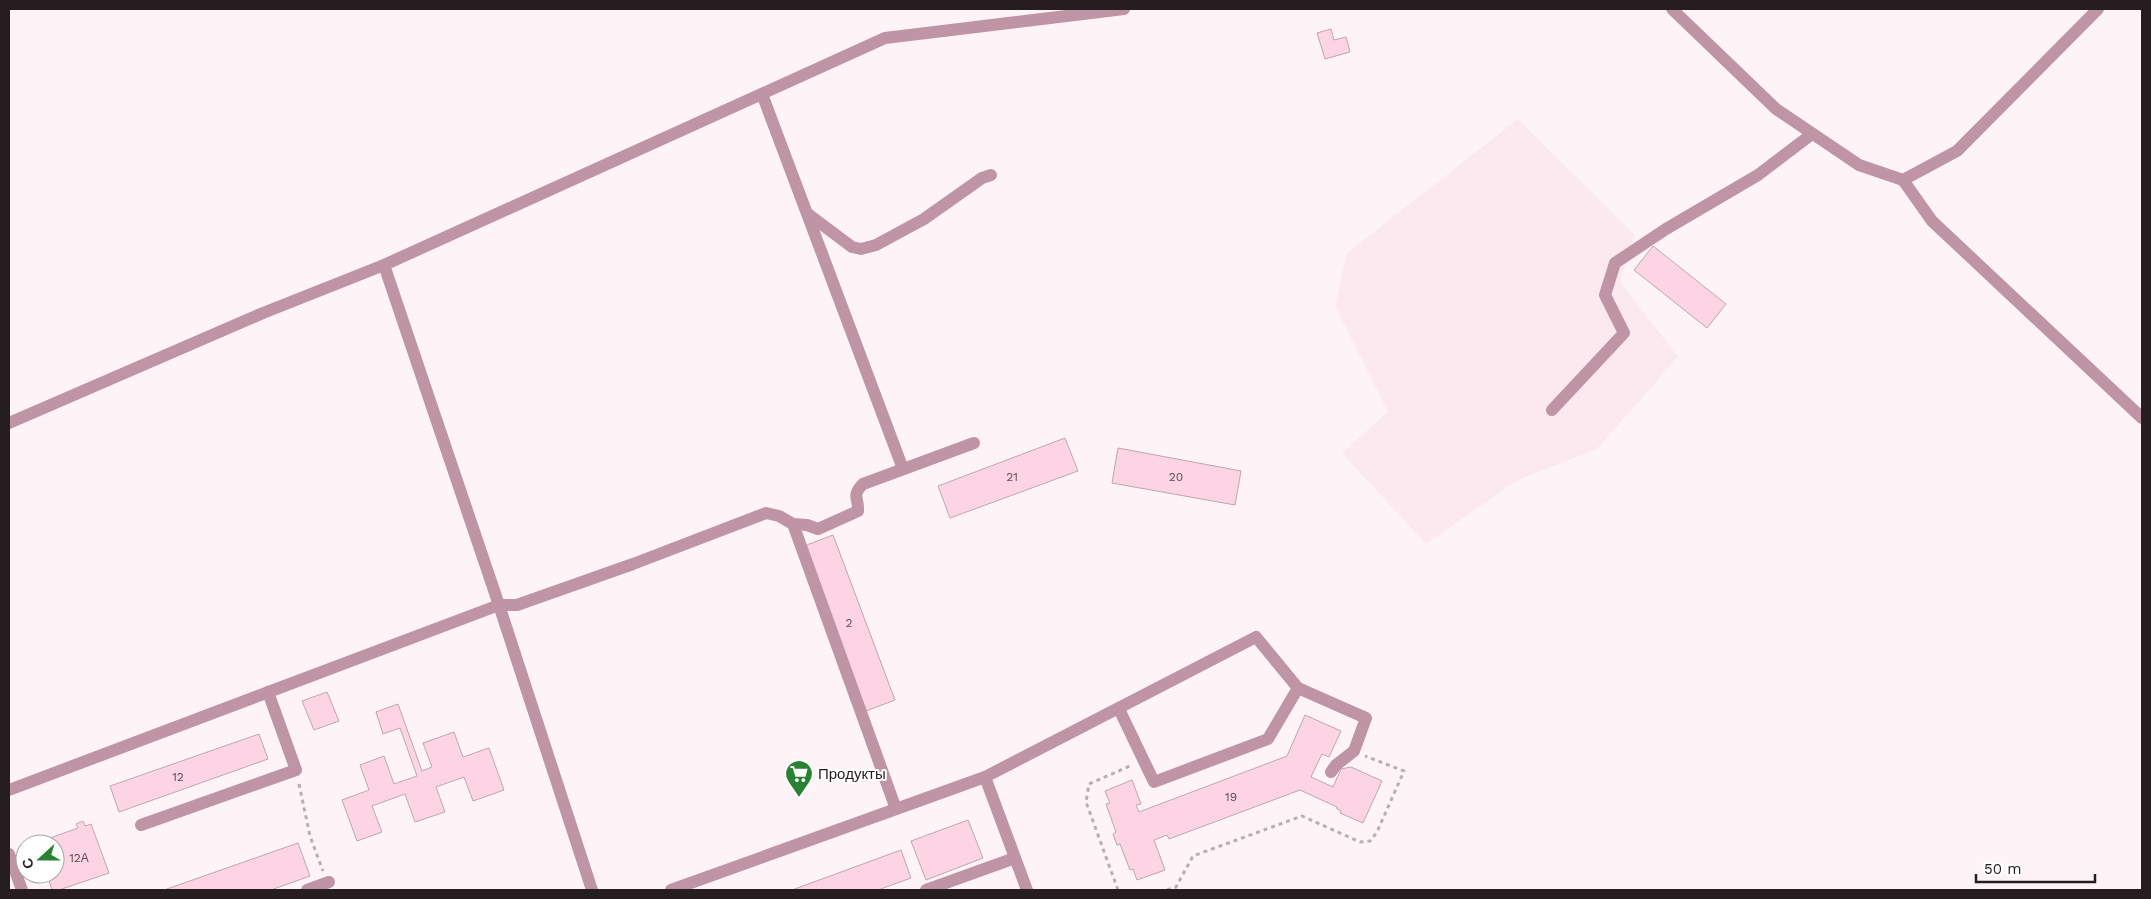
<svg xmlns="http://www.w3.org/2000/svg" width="2151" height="899" font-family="'Work Sans',sans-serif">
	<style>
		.built { fill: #fce8ef }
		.building { fill: #fdd4e3; stroke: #bda6ae }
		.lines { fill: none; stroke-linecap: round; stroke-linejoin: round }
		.path { stroke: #b9afb2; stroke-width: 3; stroke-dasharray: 4 4; stroke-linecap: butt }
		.minor { stroke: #bf94a4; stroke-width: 12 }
		.labels { text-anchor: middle; stroke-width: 4; stroke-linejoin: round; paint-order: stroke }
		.number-label { font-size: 12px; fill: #5c4b51 }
		.poi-label { font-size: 15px; fill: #261d20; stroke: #fff; text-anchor: start }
	</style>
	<rect width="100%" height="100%" fill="#fef4f7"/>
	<polygon class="built" points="1518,119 1635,235 1620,281 1678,357 1597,449 1516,481 1426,544 1342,453 1388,412 1335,306 1347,253"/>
	<g class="building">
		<polygon points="1331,29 1334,40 1346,37 1350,52 1325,59 1317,33"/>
		<polygon points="1653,246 1726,304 1707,328 1634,270"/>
		<polygon points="1065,438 1078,471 950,518 938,486"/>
		<polygon points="1118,448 1241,471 1235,505 1112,483"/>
		<polygon points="833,535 895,700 866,711 804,546"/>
		<polygon points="327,692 339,721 314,730 302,701"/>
		<polygon points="398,704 422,771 432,767 423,743 454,732 463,757 489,748 504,790 473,801 464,777 436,787 445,812 415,822 405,794 372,806 382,832 357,841 342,800 369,790 360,765 384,756 394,784 417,776 400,728 383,734 376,712"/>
		<polygon points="1305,715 1341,731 1329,757 1322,754 1311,777 1333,787 1341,769 1351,767 1382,781 1363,823 1340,813 1341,811 1337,809 1337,807 1300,790 1169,839 1167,835 1154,840 1165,870 1137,880 1133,869 1130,870 1120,844 1117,845 1113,834 1116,832 1106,804 1110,803 1105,791 1132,780 1141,804 1136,805 1139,812 1287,756"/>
		<polygon points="259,734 268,759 119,812 110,786"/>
		<polygon points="968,820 983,858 926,880 911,841"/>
		<polygon points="83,821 85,826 91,824 109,873 59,890 52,890 47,874 55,874 55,844 36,843 78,828 76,824"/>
		<polygon points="298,843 310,876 271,890 164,890"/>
		<polygon points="901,850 911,878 878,890 792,890"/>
	</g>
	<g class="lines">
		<g class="path">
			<polyline points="299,784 310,836 323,871"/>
			<polyline points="1118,890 1086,802 1089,784 1132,765"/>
			<polyline points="1167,890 1176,887 1193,856 1302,816 1360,842 1370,841 1377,832 1404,771 1365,756"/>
		</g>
		<g class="minor">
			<polyline points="1672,9 1776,109 1859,165 1903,180 1957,151 2098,9"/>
			<polyline points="762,94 903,469"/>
			<polyline points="1903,180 1932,221 2142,418"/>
			<polyline points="808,214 852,247 861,249 876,245 924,219 982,178 991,175"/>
			<polyline points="384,265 499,605 592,890"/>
			<polyline points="1552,410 1624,333 1605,295 1615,263 1666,229 1758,175 1812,134"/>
			<polyline points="9,423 263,313 384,265 885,38 1124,9"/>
			<polyline points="793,524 896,809"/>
			<polyline points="1119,709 1154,782 1268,739 1298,688"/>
			<path d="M 9,790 L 499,605 L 517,605 L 633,564 L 766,513 L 779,516 L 793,524 L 807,525 L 818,529 L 858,511 C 859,498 851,496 863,484 L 974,443"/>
			<polyline points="141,825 296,770 268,692"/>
			<polyline points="9,854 22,890"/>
			<polyline points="307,890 329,882"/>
			<polyline points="671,890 985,777"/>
			<polyline points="926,890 1015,858"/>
			<polyline points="1027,890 985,777 1256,637 1298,688 1366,718 1354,751 1336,765 1331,772"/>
		</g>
	</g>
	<defs>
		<symbol id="supermarket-pin" viewBox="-11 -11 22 30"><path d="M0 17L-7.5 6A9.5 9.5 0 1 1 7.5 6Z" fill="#288232" stroke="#fff"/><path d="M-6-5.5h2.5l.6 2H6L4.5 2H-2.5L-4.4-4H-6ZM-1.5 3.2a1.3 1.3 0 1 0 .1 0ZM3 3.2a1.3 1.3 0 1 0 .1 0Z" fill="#fff"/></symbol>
	</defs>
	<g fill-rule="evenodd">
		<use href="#supermarket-pin" x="783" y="758" width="32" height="43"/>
	</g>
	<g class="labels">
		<g class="number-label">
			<text x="1012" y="481">21</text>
			<text x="1176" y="481">20</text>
			<text x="849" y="627">2</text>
			<text x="178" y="781">12</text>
			<text x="1231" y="801">19</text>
			<text x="79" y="862">12А</text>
		</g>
		<g class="poi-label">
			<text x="818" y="779">Продукты</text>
		</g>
	</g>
	<rect width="2151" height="899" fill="none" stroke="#261d20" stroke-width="20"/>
	<g transform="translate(40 859) rotate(249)"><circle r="24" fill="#ffffff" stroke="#a8a5a6"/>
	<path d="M0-4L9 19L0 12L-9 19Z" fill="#288232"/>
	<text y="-8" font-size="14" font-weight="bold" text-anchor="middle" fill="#261d20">С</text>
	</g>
	<path d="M1976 874v8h119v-8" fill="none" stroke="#261d20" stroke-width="2.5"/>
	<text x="1984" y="874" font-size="15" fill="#261d20" stroke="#ffffff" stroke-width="4" paint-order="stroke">50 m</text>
</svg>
